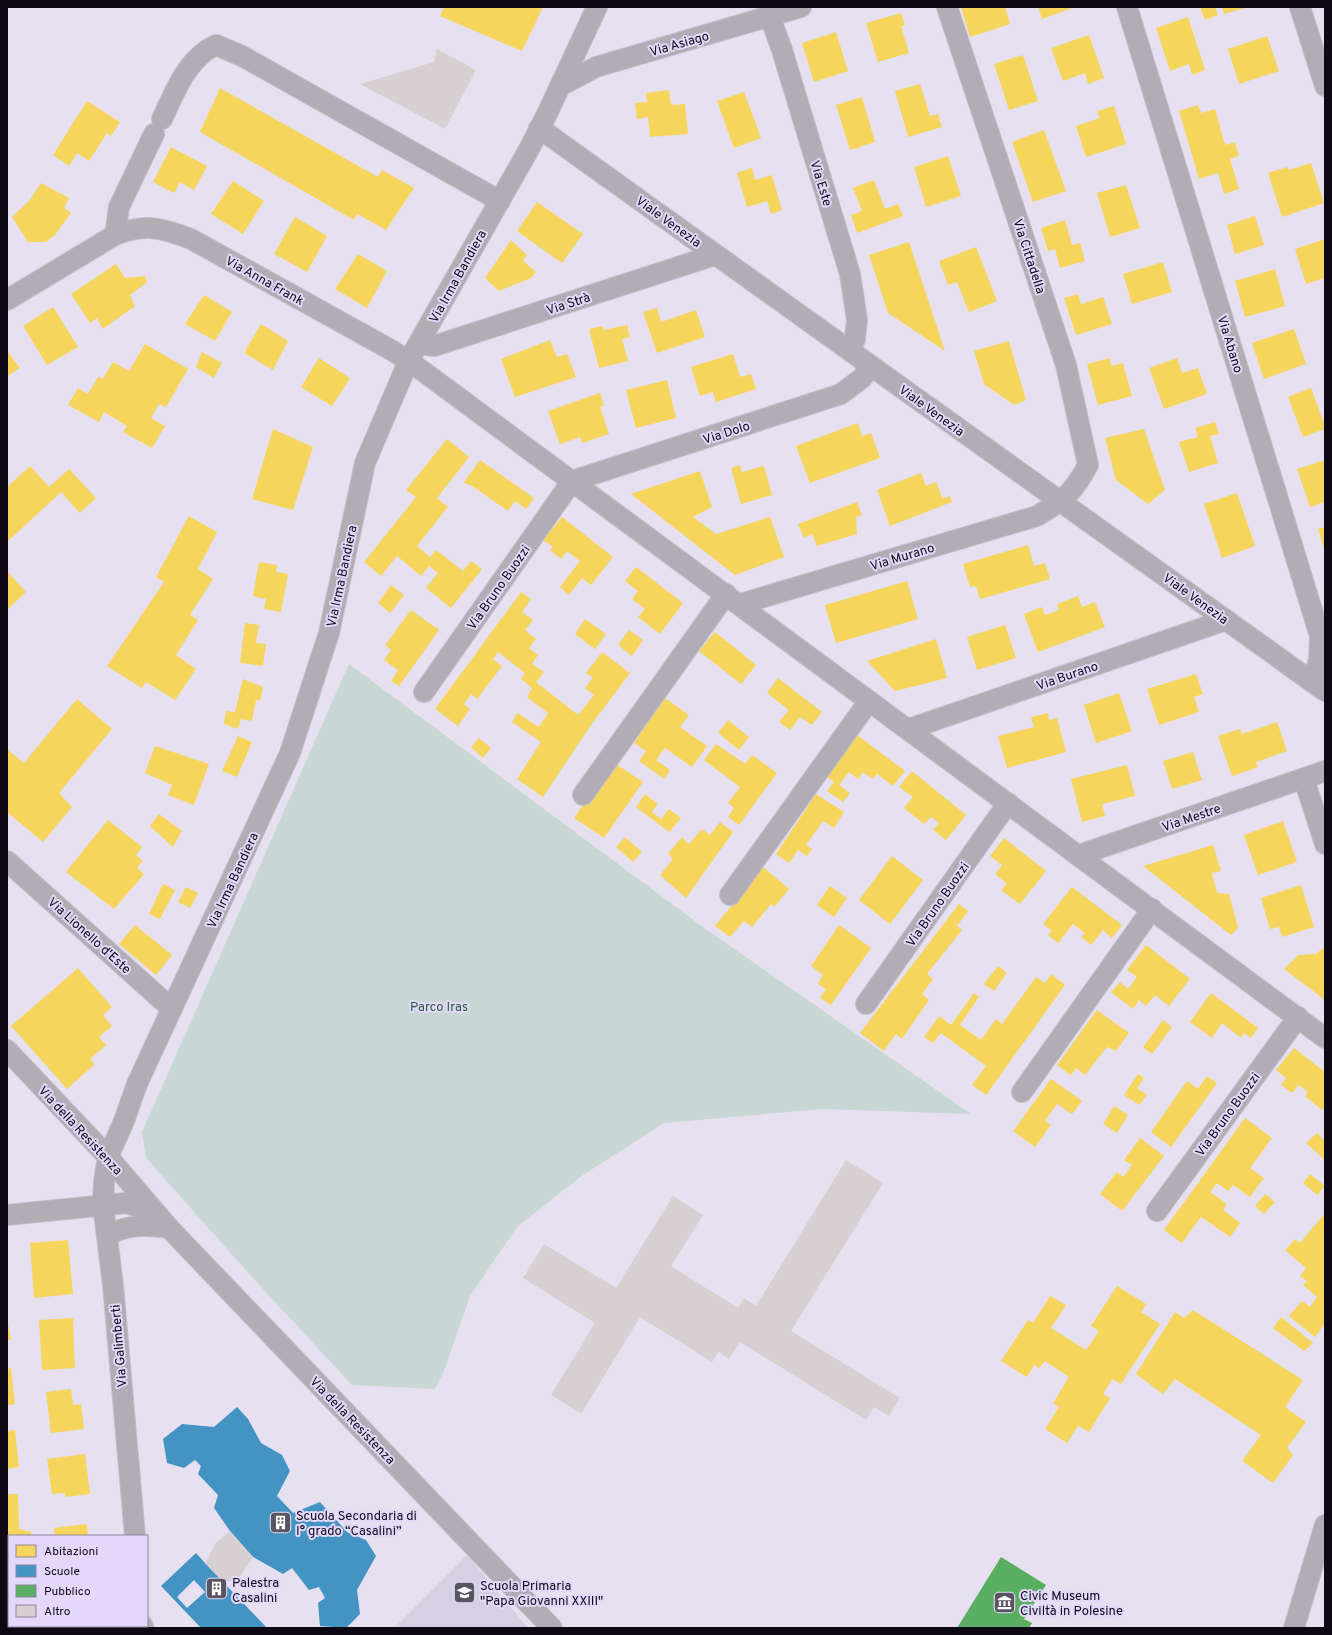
<svg xmlns="http://www.w3.org/2000/svg" width="1332" height="1635" font-family="Overpass,sans-serif">
	<style>
		.industrial { fill: #d7cfe1 }
		.education { fill: #d6d0e2 }
		.green { fill: #c8d7d3 }
		.homes { fill: #f6d55c }
		.schools { fill: #4393c3; fill-rule: evenodd }
		.public { fill: #5aae61 }
		.building { fill: #d7d0d2 }
		.lines { fill: none; stroke-linecap: round; stroke-linejoin: round }
		.street-casing { stroke: #c4bfcc; stroke-width: 22 }
		.street { stroke: #b0adb4; stroke-width: 20 }
		.labels { text-anchor: middle; stroke-width: 4; stroke-linejoin: round; paint-order: stroke }
		.street-label { font-size: 13px; fill: #0d0914; stroke: #e3d8f9 }
		.park-label { font-size: 13px; fill: #265a3d; stroke: #e3d8f9 }
		.poi-label { font-size: 13px; fill: #0d0914; stroke: #e3d8f9; text-anchor: start }
	</style>
	<rect width="100%" height="100%" fill="#e6e0f1"/>
	<polygon class="industrial" points="7,1575 9,1576 9,1626 114,1626 119,1628 7,1628"/>
	<polygon class="education" points="467,1555 528,1628 394,1628"/>
	<polygon class="green" points="349,664 707,930 971,1114 823,1109 664,1123 580,1177 517,1227 470,1296 444,1371 435,1389 352,1385 251,1276 146,1158 142,1132"/>
	<g class="homes">
		<polygon points="444,7 543,7 522,51 440,16"/>
		<polygon points="961,7 1005,7 1010,24 970,37"/>
		<polygon points="1038,7 1075,7 1042,19"/>
		<polygon points="1200,7 1215,7 1218,15 1205,20"/>
		<polygon points="1222,7 1248,7 1224,14"/>
		<polygon points="901,13 905,25 901,26 909,53 878,62 866,23"/>
		<polygon points="1188,17 1205,70 1192,75 1189,64 1170,71 1156,28"/>
		<polygon points="836,32 848,71 814,82 802,43"/>
		<polygon points="1089,35 1104,78 1088,84 1085,73 1063,81 1051,48"/>
		<polygon points="1267,36 1279,71 1239,84 1228,49"/>
		<polygon points="1023,55 1038,101 1009,110 994,64"/>
		<polygon points="920,84 930,116 938,114 942,127 908,137 895,91"/>
		<polygon points="220,88 378,177 382,170 414,188 386,230 357,214 354,220 200,132"/>
		<polygon points="669,90 671,105 685,104 688,134 650,137 648,117 637,119 635,103 647,102 646,93"/>
		<polygon points="744,92 761,138 734,148 717,101"/>
		<polygon points="862,97 875,142 850,150 836,105"/>
		<polygon points="87,101 120,122 111,136 107,133 89,161 77,153 69,166 53,155"/>
		<polygon points="1198,105 1201,113 1215,109 1225,145 1235,142 1239,156 1230,159 1239,189 1224,194 1218,173 1199,179 1179,111"/>
		<polygon points="1114,106 1126,144 1086,157 1076,126 1100,118 1097,111"/>
		<polygon points="1044,130 1066,191 1033,202 1012,142"/>
		<polygon points="171,147 207,166 194,190 180,182 174,193 153,182"/>
		<polygon points="948,156 961,196 926,207 914,167"/>
		<polygon points="1311,163 1324,203 1282,217 1268,173 1287,167 1289,170"/>
		<polygon points="752,168 755,180 772,175 782,210 771,214 767,201 747,207 737,173"/>
		<polygon points="874,180 885,209 898,204 903,216 857,233 851,215 862,211 853,188"/>
		<polygon points="233,181 264,201 243,234 211,214"/>
		<polygon points="41,183 69,198 64,208 71,213 55,235 46,242 28,242 12,217 29,201"/>
		<polygon points="1126,185 1140,228 1110,237 1097,193"/>
		<polygon points="537,202 583,234 562,263 517,231"/>
		<polygon points="1255,216 1264,245 1235,254 1227,225"/>
		<polygon points="295,217 327,236 307,272 274,254"/>
		<polygon points="1065,220 1072,245 1080,243 1085,261 1060,268 1055,249 1048,251 1041,228"/>
		<polygon points="1325,239 1325,278 1306,284 1295,249"/>
		<polygon points="511,240 527,255 523,261 536,272 531,278 499,291 485,278"/>
		<polygon points="909,242 945,351 888,313 869,255"/>
		<polygon points="976,247 997,301 969,312 957,282 948,285 939,261"/>
		<polygon points="358,254 387,271 367,308 335,289"/>
		<polygon points="1163,262 1172,292 1132,304 1123,274"/>
		<polygon points="116,264 125,278 145,276 147,282 130,295 135,306 103,329 97,318 90,323 71,294"/>
		<polygon points="1275,269 1285,306 1245,317 1235,281"/>
		<polygon points="1078,294 1081,304 1103,297 1112,324 1076,335 1064,298"/>
		<polygon points="204,295 232,312 215,341 185,324"/>
		<polygon points="53,307 78,347 47,365 23,326"/>
		<polygon points="657,308 661,322 696,310 705,337 657,353 643,312"/>
		<polygon points="261,324 288,341 273,370 244,353"/>
		<polygon points="627,325 630,337 622,339 628,361 599,368 589,329 602,326 604,330"/>
		<polygon points="1294,329 1306,364 1264,379 1252,343"/>
		<polygon points="550,340 557,357 567,354 576,377 515,397 501,359"/>
		<polygon points="1009,341 1026,400 1014,405 984,384 974,351"/>
		<polygon points="145,344 188,369 166,407 159,404 151,418 165,426 152,448 123,432 127,426 104,412 99,422 68,405 78,388 88,394 98,377 103,379 113,362 129,371"/>
		<polygon points="7,351 20,368 7,376"/>
		<polygon points="202,352 222,363 214,378 196,367"/>
		<polygon points="733,354 740,377 751,374 756,389 716,402 713,392 700,396 691,367"/>
		<polygon points="319,358 350,378 332,406 301,387"/>
		<polygon points="1110,358 1111,366 1123,363 1132,396 1098,405 1087,364"/>
		<polygon points="1177,358 1182,373 1198,368 1207,394 1164,409 1149,368"/>
		<polygon points="667,380 676,418 636,428 626,390"/>
		<polygon points="1311,388 1325,426 1325,429 1303,437 1288,397"/>
		<polygon points="600,393 604,405 600,407 609,434 582,443 580,437 560,444 548,411"/>
		<polygon points="1215,422 1219,434 1210,436 1218,463 1189,472 1179,442 1198,437 1195,428"/>
		<polygon points="858,423 862,436 871,433 880,458 810,483 796,446"/>
		<polygon points="273,429 313,447 293,510 252,499"/>
		<polygon points="1144,429 1165,490 1148,504 1116,480 1105,438"/>
		<polygon points="447,439 469,457 437,498 448,507 417,546 430,557 436,550 463,571 471,561 482,569 451,608 426,588 438,573 429,566 421,576 397,556 381,576 364,562 416,497 406,490"/>
		<polygon points="480,460 534,498 526,509 515,501 508,511 475,488 464,482"/>
		<polygon points="1325,460 1325,502 1310,507 1297,469"/>
		<polygon points="740,465 742,472 764,466 772,495 741,504 731,468"/>
		<polygon points="30,466 49,487 69,469 96,498 80,513 61,492 7,542 7,487"/>
		<polygon points="700,471 712,507 693,517 716,534 770,517 784,557 735,575 631,494"/>
		<polygon points="921,473 926,486 936,482 943,499 950,496 952,502 890,526 877,490"/>
		<polygon points="1237,493 1255,546 1222,558 1204,504"/>
		<polygon points="857,502 862,515 856,517 857,534 817,546 812,534 804,538 798,524"/>
		<polygon points="189,516 217,532 198,569 213,579 190,615 198,620 176,655 196,669 175,700 146,682 142,688 107,666 164,582 156,577"/>
		<polygon points="562,517 613,557 591,585 582,578 569,595 560,587 580,561 567,551 561,559 550,550 553,547 543,540"/>
		<polygon points="1325,527 1325,551 1318,529"/>
		<polygon points="1028,545 1034,566 1045,563 1050,579 980,599 976,586 970,587 963,564"/>
		<polygon points="259,562 277,565 276,572 288,574 281,612 264,609 266,599 253,596"/>
		<polygon points="636,567 683,603 660,634 638,617 645,609 632,599 638,591 625,581"/>
		<polygon points="7,571 26,592 7,610"/>
		<polygon points="907,581 918,619 836,643 825,605"/>
		<polygon points="391,585 404,595 390,613 378,603"/>
		<polygon points="521,592 531,599 522,612 533,620 525,630 536,639 529,648 538,655 532,664 544,672 536,682 578,715 594,695 585,688 593,678 586,673 602,652 630,673 591,725 543,797 517,779 541,742 512,722 517,713 539,727 548,713 527,697 532,688 521,679 525,673 498,652 493,659 502,666 477,699 471,694 464,704 470,709 458,726 435,709"/>
		<polygon points="1078,596 1082,607 1095,602 1105,627 1038,652 1024,614 1042,607 1045,615 1059,610 1057,604"/>
		<polygon points="411,610 439,630 399,686 391,681 398,670 384,660 391,650 385,645"/>
		<polygon points="585,619 606,634 595,649 575,634"/>
		<polygon points="245,623 259,625 256,643 266,644 263,666 240,663"/>
		<polygon points="1005,625 1016,658 977,670 967,637"/>
		<polygon points="629,630 643,640 632,656 618,645"/>
		<polygon points="715,632 756,665 741,684 699,651"/>
		<polygon points="936,639 947,678 895,691 867,661"/>
		<polygon points="1196,674 1203,694 1194,697 1199,712 1159,725 1147,689"/>
		<polygon points="778,678 822,712 812,725 800,717 790,730 779,722 789,710 767,693"/>
		<polygon points="243,679 263,687 260,701 256,700 252,721 241,719 238,729 224,724 226,711 235,712"/>
		<polygon points="1119,693 1132,731 1096,743 1084,705"/>
		<polygon points="665,698 689,715 680,727 707,746 692,767 665,748 656,760 670,770 664,779 639,761 646,751 634,743"/>
		<polygon points="77,699 112,729 59,793 72,807 43,842 7,812 7,749 24,763"/>
		<polygon points="1048,713 1049,720 1057,718 1066,752 1007,768 998,736 1034,727 1031,717"/>
		<polygon points="728,720 749,737 739,750 718,733"/>
		<polygon points="1277,722 1287,751 1256,762 1258,767 1232,776 1218,736 1240,729 1242,734"/>
		<polygon points="857,735 905,771 893,786 877,774 873,779 863,772 858,779 849,772 839,785 850,793 843,802 827,791 834,782 826,776"/>
		<polygon points="238,736 252,742 237,777 222,771"/>
		<polygon points="479,738 491,748 483,758 471,747"/>
		<polygon points="716,744 745,764 752,755 777,773 739,825 728,817 734,808 728,803 740,787 704,760"/>
		<polygon points="155,746 209,764 194,805 168,795 172,785 145,773"/>
		<polygon points="1193,752 1202,780 1172,789 1163,761"/>
		<polygon points="613,762 643,782 604,838 574,818"/>
		<polygon points="1127,765 1135,796 1102,804 1105,816 1082,822 1071,779"/>
		<polygon points="912,771 966,815 946,840 933,830 939,823 931,817 924,824 904,808 913,797 899,787"/>
		<polygon points="645,794 658,804 652,812 661,819 669,809 681,818 669,832 636,807"/>
		<polygon points="816,794 844,812 834,828 823,821 806,845 812,849 807,856 798,850 789,863 776,854"/>
		<polygon points="159,814 182,831 173,847 150,826"/>
		<polygon points="108,820 142,847 136,855 143,861 137,868 144,874 114,909 66,872"/>
		<polygon points="1283,821 1297,862 1258,875 1244,835"/>
		<polygon points="720,822 733,832 686,898 660,875 673,859 668,854 682,837 689,844 702,829 710,835"/>
		<polygon points="625,837 642,852 633,862 616,847"/>
		<polygon points="1004,838 1046,871 1020,904 1001,890 1007,884 995,874 1002,865 990,856"/>
		<polygon points="1213,845 1221,871 1212,873 1217,893 1229,894 1238,928 1231,935 1143,866"/>
		<polygon points="892,856 923,880 890,924 859,900"/>
		<polygon points="763,867 789,889 774,907 771,904 752,927 744,921 730,937 715,926"/>
		<polygon points="163,884 175,890 160,919 149,914"/>
		<polygon points="1301,885 1314,927 1282,937 1279,927 1270,929 1261,898"/>
		<polygon points="830,886 847,898 834,917 817,905"/>
		<polygon points="186,887 198,893 190,908 178,902"/>
		<polygon points="1072,887 1122,925 1112,938 1103,930 1091,945 1081,937 1085,933 1073,924 1058,943 1048,935 1052,931 1043,924"/>
		<polygon points="959,904 968,911 957,926 962,930 927,974 933,979 922,994 929,1000 902,1039 896,1034 884,1051 860,1033"/>
		<polygon points="135,925 172,955 156,975 119,944"/>
		<polygon points="839,925 871,948 831,1005 820,998 826,989 818,984 823,975 811,966"/>
		<polygon points="1146,945 1190,979 1169,1006 1155,995 1146,1006 1139,1000 1133,1009 1111,992 1120,982 1128,989 1137,977 1127,970"/>
		<polygon points="1323,948 1325,950 1325,1000 1284,969 1298,955 1316,954"/>
		<polygon points="998,966 1007,973 994,991 984,984"/>
		<polygon points="78,968 112,1007 103,1015 112,1026 99,1037 106,1045 90,1059 95,1064 67,1089 11,1026"/>
		<polygon points="1051,974 1065,985 986,1095 972,1085 986,1066 941,1033 933,1043 924,1037 939,1016 951,1025 974,993 979,997 960,1025 981,1040 996,1019 1002,1024 1036,977 1045,983"/>
		<polygon points="1211,993 1258,1028 1251,1038 1244,1033 1241,1038 1222,1023 1212,1038 1190,1022"/>
		<polygon points="1097,1010 1129,1033 1116,1051 1107,1047 1085,1075 1076,1068 1071,1075 1057,1065"/>
		<polygon points="1163,1020 1172,1027 1152,1054 1143,1047"/>
		<polygon points="1294,1048 1325,1072 1325,1106 1322,1110 1305,1096 1308,1092 1299,1085 1292,1093 1281,1085 1286,1078 1276,1070"/>
		<polygon points="1138,1074 1144,1078 1137,1088 1147,1095 1139,1105 1124,1095"/>
		<polygon points="1207,1076 1217,1083 1171,1147 1151,1132 1187,1081 1198,1089"/>
		<polygon points="1051,1079 1082,1101 1072,1114 1057,1104 1045,1121 1051,1125 1035,1147 1013,1131"/>
		<polygon points="1114,1106 1128,1115 1117,1133 1103,1124"/>
		<polygon points="1245,1118 1272,1138 1250,1168 1264,1178 1250,1197 1233,1185 1228,1191 1217,1183 1210,1192 1227,1204 1223,1210 1240,1223 1230,1237 1201,1217 1182,1243 1164,1230"/>
		<polygon points="1317,1133 1325,1141 1325,1157 1324,1159 1306,1143"/>
		<polygon points="1140,1138 1164,1156 1122,1211 1100,1194 1117,1172 1123,1177 1132,1165 1124,1160"/>
		<polygon points="1310,1174 1325,1186 1317,1195 1303,1183"/>
		<polygon points="1265,1194 1275,1202 1264,1214 1255,1206"/>
		<polygon points="1325,1213 1325,1323 1315,1337 1289,1316 1302,1301 1310,1307 1317,1297 1303,1285 1307,1281 1300,1276 1306,1268 1285,1250 1295,1239 1300,1243"/>
		<polygon points="68,1240 73,1294 34,1298 30,1243"/>
		<polygon points="1117,1286 1146,1304 1141,1312 1160,1324 1121,1384 1112,1379 1103,1394 1110,1398 1089,1432 1078,1426 1067,1443 1045,1429 1059,1407 1053,1403 1069,1377 1045,1361 1039,1368 1034,1365 1027,1377 1001,1361 1028,1320 1033,1323 1050,1296 1066,1305 1051,1328 1086,1350 1099,1331 1091,1326"/>
		<polygon points="1193,1310 1303,1380 1285,1407 1306,1422 1287,1448 1293,1455 1273,1483 1242,1461 1261,1435 1175,1379 1163,1394 1136,1374 1175,1312 1184,1318"/>
		<polygon points="1281,1317 1313,1343 1304,1351 1273,1328"/>
		<polygon points="7,1318 11,1340 7,1340"/>
		<polygon points="73,1318 75,1368 42,1370 39,1320"/>
		<polygon points="11,1368 15,1404 7,1405 7,1369"/>
		<polygon points="71,1389 73,1405 81,1404 84,1429 51,1433 46,1392"/>
		<polygon points="15,1430 19,1467 7,1469 7,1431"/>
		<polygon points="85,1454 90,1494 65,1497 65,1493 52,1494 47,1459"/>
		<polygon points="7,1494 18,1494 19,1529 31,1532 31,1536 9,1536 9,1568 7,1567"/>
		<polygon points="87,1524 88,1536 55,1536 54,1528"/>
	</g>
	<g class="schools">
		<polygon points="237,1407 248,1419 261,1443 282,1455 290,1471 277,1496 293,1513 320,1502 347,1532 366,1540 376,1556 357,1590 360,1614 346,1628 320,1626 318,1603 325,1598 319,1587 309,1590 292,1568 283,1574 253,1557 230,1531 214,1508 218,1495 198,1474 201,1466 195,1460 184,1468 167,1463 163,1439 182,1424 214,1427"/>
		<path d="M 196,1553 L 205,1563 L 267,1628 L 201,1628 L 161,1586 ZM 194,1580 L 205,1592 L 187,1608 L 177,1597 Z"/>
	</g>
	<polygon class="public" points="1001,1557 1046,1585 1024,1619 1032,1623 1029,1628 957,1628"/>
	<g class="building">
		<polygon points="437,49 476,70 445,129 360,84 434,62"/>
		<polygon points="846,1160 883,1183 791,1331 900,1398 889,1416 874,1407 866,1420 740,1342 729,1359 719,1352 712,1362 640,1317 581,1414 551,1395 595,1323 523,1278 544,1244 616,1288 673,1196 703,1215 671,1266 738,1308 744,1298 756,1306"/>
		<polygon points="230,1531 253,1557 238,1580 223,1582 205,1563 216,1543"/>
	</g>
	<g class="lines">
		<defs>
			<g id="street">
				<polyline points="1127,7 1320,636 1319,660 1312,682"/>
				<polyline points="1300,7 1325,86"/>
				<polyline points="770,17 782,50 850,274 857,320 855,339 850,351"/>
				<polyline points="560,86 596,67 801,7"/>
				<path d="M 162,119 C 175,92 187,58 216,45 L 242,56 L 500,201"/>
				<polyline points="539,128 1325,691"/>
				<polyline points="115,235 119,207 154,134"/>
				<path d="M 7,300 L 115,235 C 146,223 162,228 191,239 L 393,351 L 424,372 L 1325,1038"/>
				<polyline points="419,344 434,346 715,255"/>
				<path d="M 740,604 L 1037,516 C 1064,500 1073,493 1088,465 L 1066,365 L 947,7"/>
				<polyline points="424,692 572,481 841,394 862,378 871,366"/>
				<polyline points="909,729 1226,620"/>
				<polyline points="1304,779 1325,844"/>
				<polyline points="583,795 726,594"/>
				<polyline points="1079,855 1325,771"/>
				<polyline points="7,861 172,1009"/>
				<polyline points="730,895 869,701"/>
				<polyline points="866,1004 1008,803"/>
				<polyline points="7,1050 108,1157 169,1228 552,1628"/>
				<polyline points="1022,1092 1152,909"/>
				<polyline points="1157,1211 1298,1017"/>
				<polyline points="7,1215 126,1203 153,1211"/>
				<path d="M 107,1236 C 126,1224 147,1225 169,1228"/>
				<polyline points="135,1536 113,1285 103,1205 104,1181 108,1157 124,1121 137,1084 290,753 329,633 365,463 409,360 528,151 546,116 597,7"/>
				<polyline points="143,1626 143,1628"/>
				<polyline points="1294,1628 1325,1525"/>
			</g>
		</defs>
		<use href="#street" class="street-casing"/>
		<use href="#street" class="street"/>
	</g>
	<defs>
		<symbol id="building-square" viewBox="-11 -11 22 22"><rect x="-9" y="-9" width="18" height="18" rx="4" fill="#595461" stroke="#e3d8f9"/><path d="M-4-6H4V6H1V3H-1V6H-4ZM-2.5-4.3h1.7v1.8h-1.7ZM.8-4.3h1.7v1.8H.8ZM-2.5-1h1.7V.8h-1.7ZM.8-1h1.7V.8H.8Z" fill="#fff"/></symbol>
		<symbol id="school-square" viewBox="-11 -11 22 22"><rect x="-9" y="-9" width="18" height="18" rx="4" fill="#595461" stroke="#e3d8f9"/><path d="M0-5L7-2L0 1L-7-2ZM-4 1L0 2.5L4 1V4Q0 6-4 4Z" fill="#fff"/></symbol>
		<symbol id="museum-square" viewBox="-11 -11 22 22"><rect x="-9" y="-9" width="18" height="18" rx="4" fill="#595461" stroke="#e3d8f9"/><path d="M0-6L6-3V-2H-6V-3ZM-5-1h2V3h-2ZM-1-1h2V3h-2ZM3-1h2V3H3ZM-6 4H6V6H-6Z" fill="#fff"/></symbol>
	</defs>
	<g fill-rule="evenodd">
		<use href="#building-square" x="268" y="1510" width="25" height="25"/>
		<use href="#building-square" x="204" y="1576" width="25" height="25"/>
		<use href="#school-square" x="452" y="1580" width="25" height="25"/>
		<use href="#museum-square" x="992" y="1590" width="25" height="25"/>
	</g>
	<g class="labels">
		<g class="street-label">
			<text transform="translate(679 43) rotate(-16)" y="5">Via Asiago</text>
			<text transform="translate(822 183) rotate(73)" y="5">Via Este</text>
			<text transform="translate(669 221) rotate(36)" y="5">Viale Venezia</text>
			<text transform="translate(1030 256) rotate(72)" y="5">Via Cittadella</text>
			<text transform="translate(457 276) rotate(-61)" y="5">Via Irma Bandiera</text>
			<text transform="translate(265 280) rotate(29)" y="5">Via Anna Frank</text>
			<text transform="translate(568 303) rotate(-18)" y="5">Via Strà</text>
			<text transform="translate(1231 344) rotate(73)" y="5">Via Abano</text>
			<text transform="translate(932 410) rotate(36)" y="5">Viale Venezia</text>
			<text transform="translate(726 432) rotate(-18)" y="5">Via Dolo</text>
			<text transform="translate(902 556) rotate(-17)" y="5">Via Murano</text>
			<text transform="translate(341 576) rotate(-78)" y="5">Via Irma Bandiera</text>
			<text transform="translate(498 587) rotate(-55)" y="5">Via Bruno Buozzi</text>
			<text transform="translate(1196 598) rotate(36)" y="5">Viale Venezia</text>
			<text transform="translate(1067 675) rotate(-19)" y="5">Via Burano</text>
			<text transform="translate(1191 817) rotate(-19)" y="5">Via Mestre</text>
			<text transform="translate(232 880) rotate(-65)" y="5">Via Irma Bandiera</text>
			<text transform="translate(937 904) rotate(-55)" y="5">Via Bruno Buozzi</text>
			<text transform="translate(90 935) rotate(42)" y="5">Via Lionello d'Este</text>
			<text transform="translate(1227 1114) rotate(-54)" y="5">Via Bruno Buozzi</text>
			<text transform="translate(81 1130) rotate(47)" y="5">Via della Resistenza</text>
			<text transform="translate(118 1346) rotate(-95)" y="5">Via Galimberti</text>
			<text transform="translate(353 1420) rotate(46)" y="5">Via della Resistenza</text>
		</g>
		<g class="park-label">
			<text x="439" y="1011">Parco Iras</text>
		</g>
		<g class="poi-label">
			<text x="296" y="1520">Scuola Secondaria di<tspan x="296" dy="15">I° grado “Casalini”</tspan></text>
			<text x="232" y="1587">Palestra<tspan x="232" dy="15">Casalini</tspan></text>
			<text x="480" y="1590">Scuola Primaria<tspan x="480" dy="15">"Papa Giovanni XXIII"</tspan></text>
			<text x="1020" y="1600">Civic Museum<tspan x="1020" dy="15">Civiltà in Polesine</tspan></text>
		</g>
	</g>
	<rect width="1332" height="1635" fill="none" stroke="#0d0914" stroke-width="16"/>
	<rect x="8" y="1535" width="140" height="92" fill="#e3d8f9" stroke="#8d859d"/>
	<rect x="16" y="1545" width="20" height="12" fill="#f6d55c" stroke="#8d859d"/>
	<text x="44" y="1555" font-size="12" fill="#0d0914">Abitazioni</text>
	<rect x="16" y="1565" width="20" height="12" fill="#4393c3" stroke="#8d859d"/>
	<text x="44" y="1575" font-size="12" fill="#0d0914">Scuole</text>
	<rect x="16" y="1585" width="20" height="12" fill="#5aae61" stroke="#8d859d"/>
	<text x="44" y="1595" font-size="12" fill="#0d0914">Pubblico</text>
	<rect x="16" y="1605" width="20" height="12" fill="#d7d0d2" stroke="#8d859d"/>
	<text x="44" y="1615" font-size="12" fill="#0d0914">Altro</text>
</svg>
